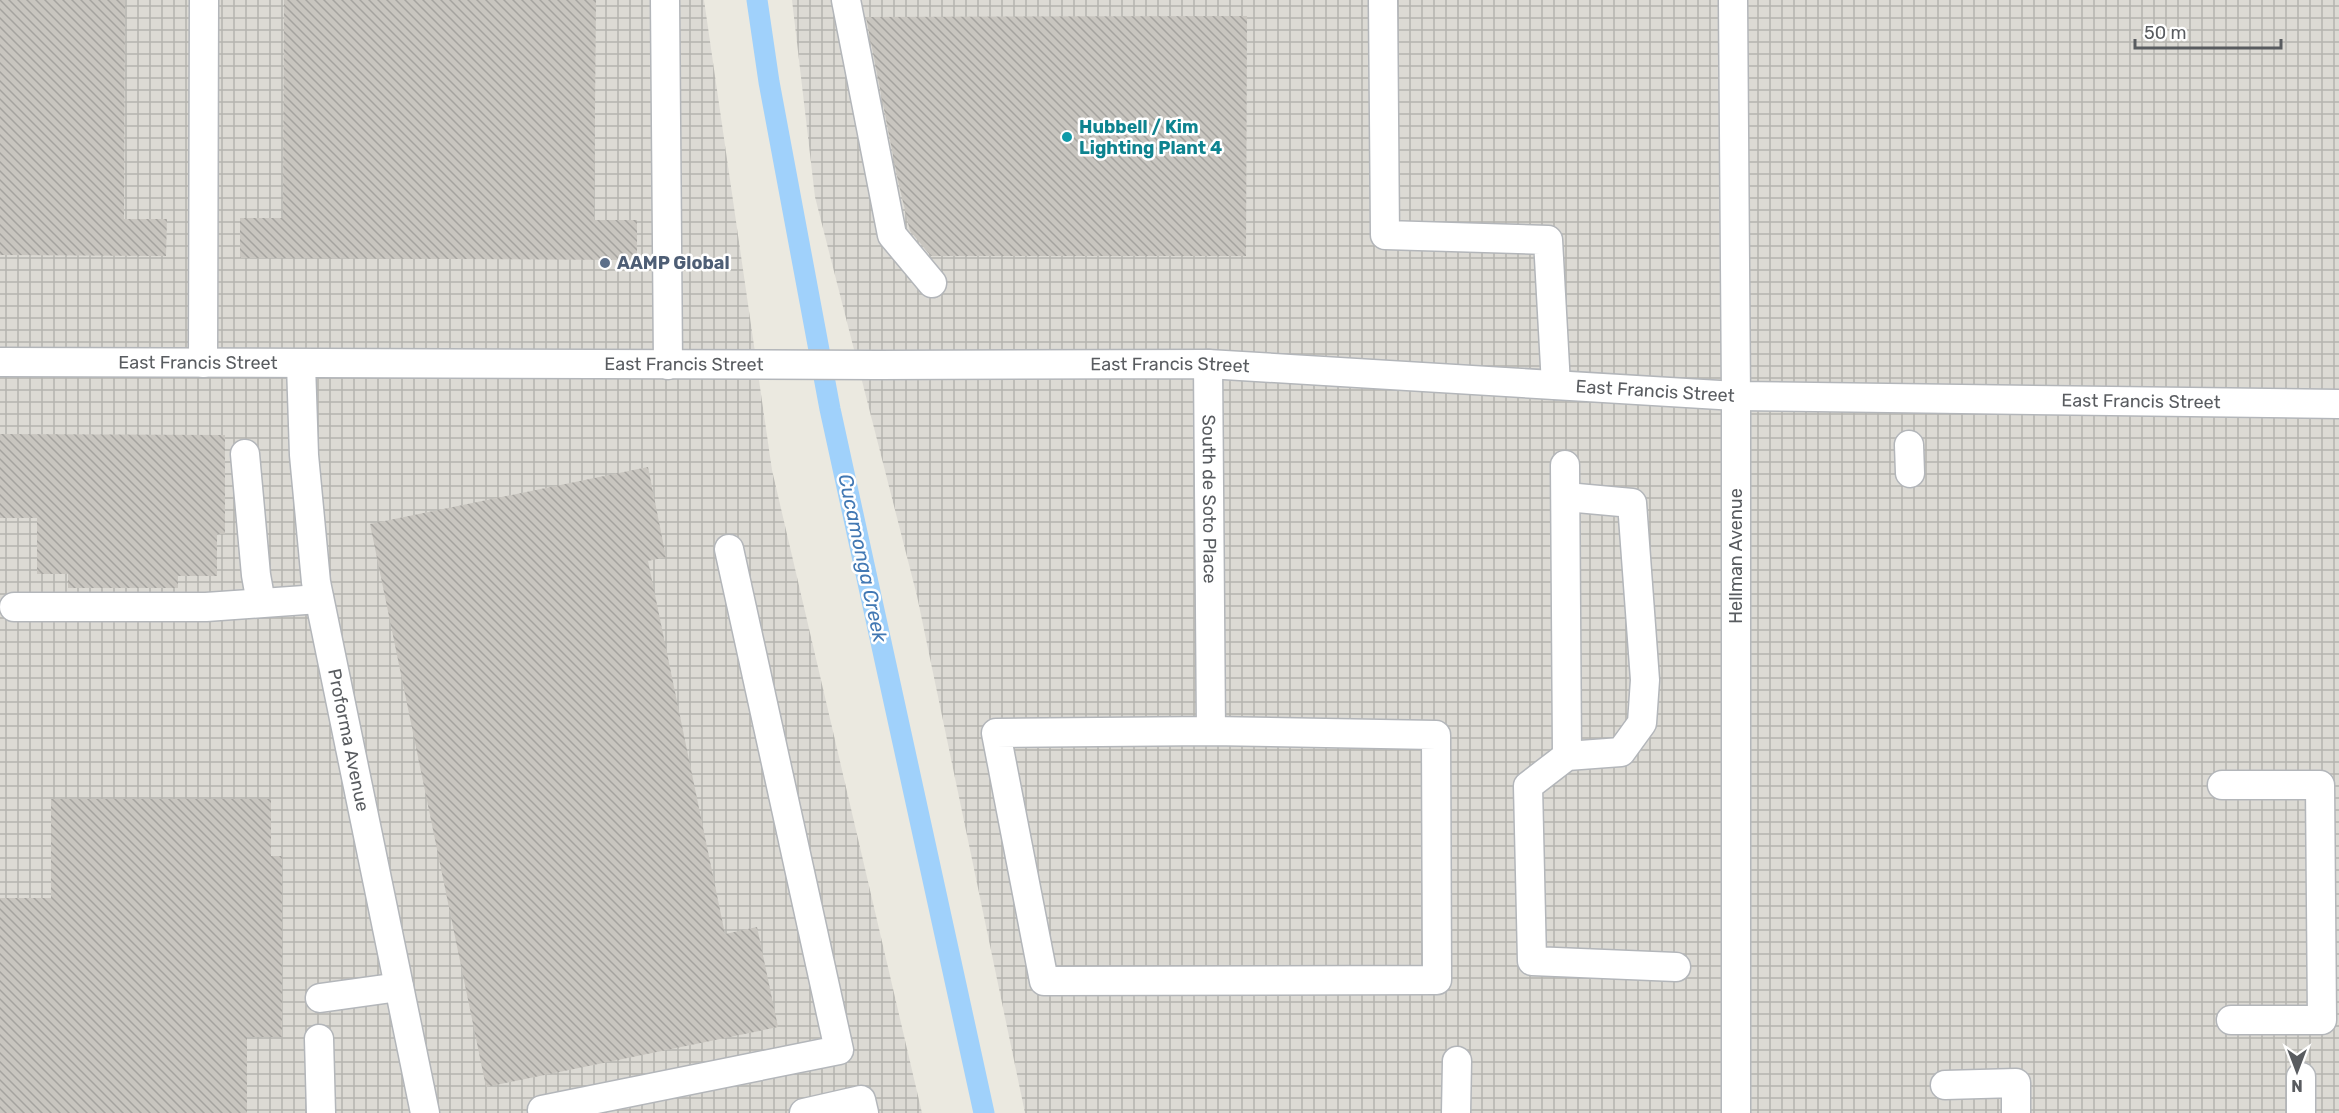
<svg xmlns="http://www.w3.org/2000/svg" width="2339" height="1113" font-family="Rubik,sans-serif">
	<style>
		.industrial { fill: url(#industrial-grid) }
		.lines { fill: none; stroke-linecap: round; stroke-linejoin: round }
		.canal { stroke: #a0d1fb; stroke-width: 21 }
		.building { fill: url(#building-back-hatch) }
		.minor-casing { stroke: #b3b6ba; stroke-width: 31 }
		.minor { stroke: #fff; stroke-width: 28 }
		.culture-dot { fill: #0f9aa8; stroke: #fff; stroke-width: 2 }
		.service-dot { fill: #5c6f8a; stroke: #fff; stroke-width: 2 }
		.labels { text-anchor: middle; stroke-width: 5; stroke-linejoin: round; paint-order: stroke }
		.culture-label { font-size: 18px; font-weight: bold; fill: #0d838f; stroke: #fff; text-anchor: start }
		.service-label { font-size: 18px; font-weight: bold; fill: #4e5e75; stroke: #fff; text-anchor: start }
		.street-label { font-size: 18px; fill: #595c60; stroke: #fff }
		.water-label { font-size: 20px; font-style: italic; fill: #4278b3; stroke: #fff }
	</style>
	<defs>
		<pattern id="industrial-grid" width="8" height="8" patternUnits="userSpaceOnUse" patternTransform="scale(1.5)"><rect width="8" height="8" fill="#dcdad4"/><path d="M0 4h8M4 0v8" fill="none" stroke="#b5b4af"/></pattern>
		<pattern id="building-back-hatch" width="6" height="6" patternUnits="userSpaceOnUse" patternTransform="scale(1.5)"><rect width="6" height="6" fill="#c8c5bf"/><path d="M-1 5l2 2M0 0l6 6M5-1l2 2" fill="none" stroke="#a5a39f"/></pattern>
	</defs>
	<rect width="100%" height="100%" fill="#ebe9e0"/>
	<g class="industrial">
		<polygon points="0,0 704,0 772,470 922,1113 0,1113"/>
		<polygon points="792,0 2339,0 2339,1113 1025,1113 917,596 815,197"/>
	</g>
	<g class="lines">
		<polyline class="canal" points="757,0 769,82 830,409 984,1113"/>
	</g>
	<g class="building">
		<polygon points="0,0 125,0 124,219 167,219 166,256 0,255"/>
		<polygon points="284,0 596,0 594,220 637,220 637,260 240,258 240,218 283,218"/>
		<polygon points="1247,16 1246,256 931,256 910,231 898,181 866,17"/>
		<polygon points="0,434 225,435 225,534 217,534 217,576 178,576 178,588 68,588 68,574 37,574 37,518 0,518"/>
		<polygon points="648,467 666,557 648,561 725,934 757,927 778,1027 486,1087 370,524"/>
		<polygon points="51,799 271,799 271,856 282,856 282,1037 247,1037 247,1113 0,1113 0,898 51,898"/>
	</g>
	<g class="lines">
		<defs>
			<g id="minor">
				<polyline points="665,0 668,365"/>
				<polyline points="846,0 892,235 932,283"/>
				<polyline points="1383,0 1385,235 1548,240 1556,385"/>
				<polyline points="1733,0 1736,396 1736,1113"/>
				<path id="s1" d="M 0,362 L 878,365 L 1208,364 L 1736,396 L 2339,404"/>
				<polyline points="203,363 204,0"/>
				<path id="s2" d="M 301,364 L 304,455 L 316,582 L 425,1113"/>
				<path id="s3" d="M 1208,364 L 1211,731 L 996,733 L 1044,981 L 1437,980 L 1436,735 L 1211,731"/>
				<polyline points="1909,445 1910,473"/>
				<polyline points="245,454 256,575 261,603"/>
				<polyline points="1565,465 1567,756"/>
				<polyline points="1566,497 1632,503 1645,680 1642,723 1621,752 1567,756 1528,786 1532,961 1676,967"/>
				<polyline points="14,607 206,607 319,599"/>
				<polyline points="2222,785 2320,785 2322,1020 2231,1020"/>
				<polyline points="320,998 399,987"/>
				<polyline points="319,1039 321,1113"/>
				<polyline points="1945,1085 2016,1083 2016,1113"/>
				<polyline points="542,1110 839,1050 729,549"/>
				<polyline points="804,1113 861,1100 864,1113"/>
				<polyline points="1456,1113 1457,1061"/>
				<polyline points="2301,1113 2301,1077"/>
			</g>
		</defs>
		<use href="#minor" class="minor-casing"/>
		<use href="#minor" class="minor"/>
	</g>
	<circle class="culture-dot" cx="1067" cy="137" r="6"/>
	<circle class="service-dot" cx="605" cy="263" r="6"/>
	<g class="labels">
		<g class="culture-label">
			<text x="1079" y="133">Hubbell / Kim<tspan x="1079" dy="21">Lighting Plant 4</tspan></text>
		</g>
		<g class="service-label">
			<text x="617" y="269">AAMP Global</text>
		</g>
		<g class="street-label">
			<text dy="6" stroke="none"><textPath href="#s1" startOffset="198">East Francis Street</textPath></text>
			<text dy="6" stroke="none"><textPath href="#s1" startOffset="684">East Francis Street</textPath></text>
			<text dy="6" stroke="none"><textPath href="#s1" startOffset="1170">East Francis Street</textPath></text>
			<text dy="6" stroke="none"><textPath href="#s1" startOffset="1656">East Francis Street</textPath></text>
			<text dy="6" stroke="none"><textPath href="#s1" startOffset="2142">East Francis Street</textPath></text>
			<text dy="6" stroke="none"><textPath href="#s3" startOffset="135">South de Soto Place</textPath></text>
			<text transform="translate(1736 556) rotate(-90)" y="6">Hellman Avenue</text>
			<text dy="6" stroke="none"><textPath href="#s2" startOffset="380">Proforma Avenue</textPath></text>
		</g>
		<g class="water-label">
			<text transform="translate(863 558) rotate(78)" y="7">Cucamonga Creek</text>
		</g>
	</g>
	<g transform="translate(2297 1071) rotate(180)" stroke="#ffffff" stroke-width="4.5" paint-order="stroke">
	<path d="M0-4.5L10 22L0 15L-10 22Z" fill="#595c60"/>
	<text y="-9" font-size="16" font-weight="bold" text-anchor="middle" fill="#595c60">N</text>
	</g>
	<path d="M2135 39v9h146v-9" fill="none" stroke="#595c60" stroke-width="3"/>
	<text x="2144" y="39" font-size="18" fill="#595c60" stroke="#ffffff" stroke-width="4.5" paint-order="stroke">50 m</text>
</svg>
